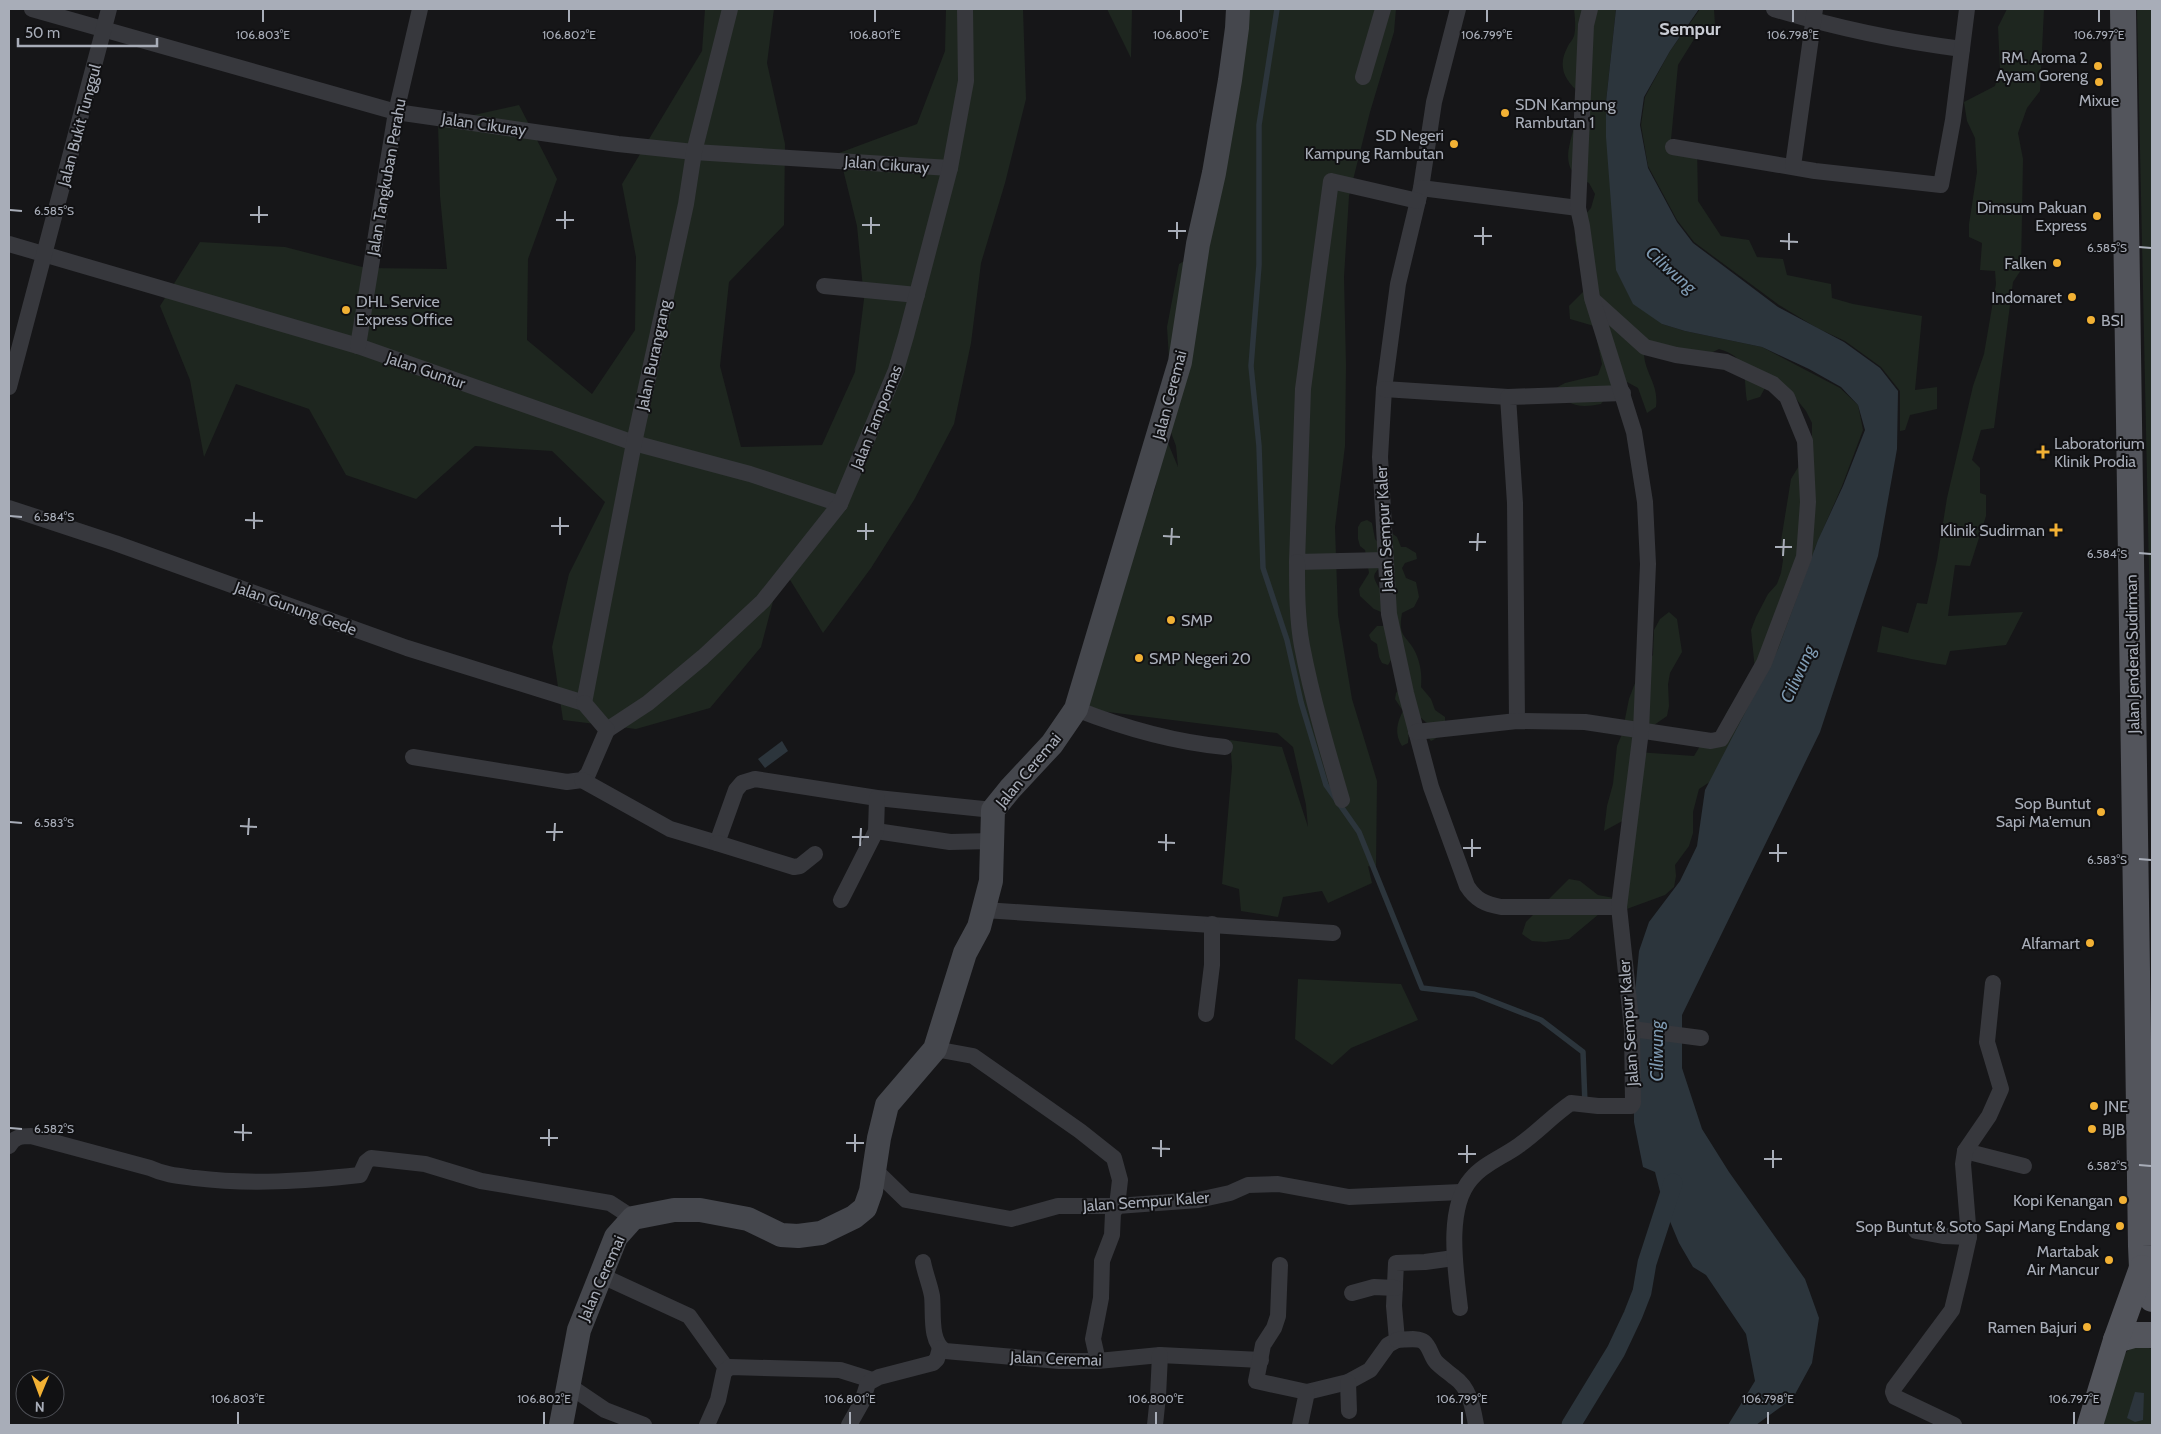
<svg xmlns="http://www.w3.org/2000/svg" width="2161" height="1434" font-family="Cabin,sans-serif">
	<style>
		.green { fill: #1e261f }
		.water { fill: #2c353c }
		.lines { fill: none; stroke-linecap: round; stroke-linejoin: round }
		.stream { stroke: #2c353c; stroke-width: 5.5 }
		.canal { stroke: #2c353c; stroke-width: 19 }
		.street { stroke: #37383d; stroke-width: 16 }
		.secondary { stroke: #45474d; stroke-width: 24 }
		.primary { stroke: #53555c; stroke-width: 26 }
		.ticks { fill: none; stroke: #a8adb8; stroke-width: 2 }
		.poi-dot { fill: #f2b134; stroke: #111113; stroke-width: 2 }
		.labels { text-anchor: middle; stroke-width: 4; stroke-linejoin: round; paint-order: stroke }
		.poi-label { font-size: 16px; fill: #a8adb8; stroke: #111113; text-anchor: end }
		.street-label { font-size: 16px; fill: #a8adb8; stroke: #111113 }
		.neighbourhood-label { font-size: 18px; font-weight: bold; fill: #c9ccd4; stroke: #111113 }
		.water-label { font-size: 18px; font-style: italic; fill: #7f9bb3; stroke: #111113 }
		.ticks-label { font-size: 12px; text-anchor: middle; fill: #a8adb8; stroke: #111113; stroke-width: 4; stroke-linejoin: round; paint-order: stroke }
	</style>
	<rect width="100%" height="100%" fill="#161618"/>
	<g class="green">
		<polygon points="705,9 774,9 767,63 785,144 784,225 729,282 720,366 741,447 822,445 855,372 864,299 857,226 839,153 917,124 945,51 946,9 1023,9 1026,99 1005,183 981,263 971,343 954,424 914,500 871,568 823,633 782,567 761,647 710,708 636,729 563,720 552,647 569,574 605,502 552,451 475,446 416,499 346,475 309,409 236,384 204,457 190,380 160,306 200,242 285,247 366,268 447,269 440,196 438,123 519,105 557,179 528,259 527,340 592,394 635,330 636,257 622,184 702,51"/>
		<polygon points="1107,9 1132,9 1131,58"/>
		<polygon points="1240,9 1396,9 1394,32 1370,112 1349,196 1344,277 1346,365 1345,446 1335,527 1338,615 1352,699 1377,781 1376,869 1368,866 1372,883 1328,903 1322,891 1283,897 1278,917 1241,911 1239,889 1222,884 1232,767 1230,740 1282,747 1308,827 1306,805 1293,747 1277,733 1076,708 1155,489 1165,436 1178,467 1176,446 1169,427 1170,374 1167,327 1179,264 1204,250"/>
		<path d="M 1574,9 L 1616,9 L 1606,102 L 1662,324 L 1685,331 L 1762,347 L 1840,388 L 1858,405 L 1863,430 L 1842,486 L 1814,550 L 1814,562 L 1817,572 L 1719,776 L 1699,789 L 1693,812 L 1693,833 L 1689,846 L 1675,865 L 1676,876 L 1674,887 L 1665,895 L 1624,910 L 1599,914 L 1569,939 L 1545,942 L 1532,941 L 1522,934 L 1526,922 L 1569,879 L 1580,881 L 1598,895 L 1619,899 L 1626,819 L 1604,831 L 1607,806 L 1613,784 L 1617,746 L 1622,734 L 1629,699 L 1638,675 L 1653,655 L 1654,630 L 1660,619 L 1669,612 L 1677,619 L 1682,652 L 1670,673 L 1668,684 L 1669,706 L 1667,716 L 1647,730 L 1637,752 L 1694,756 L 1700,746 L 1718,732 L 1728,710 L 1755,670 L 1751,630 L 1756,617 L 1768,594 L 1777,584 L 1781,573 L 1783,560 L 1780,547 L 1791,479 L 1809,449 L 1812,436 L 1812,423 L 1806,411 L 1789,390 L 1766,386 L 1760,397 L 1747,401 C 1743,375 1750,358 1719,349 L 1709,354 L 1644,354 C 1645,374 1659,384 1656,407 L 1647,413 L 1638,388 L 1627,382 L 1615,386 L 1601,404 C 1580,408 1567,407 1556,388 L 1565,383 L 1598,375 L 1602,364 L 1594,326 L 1570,319 L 1569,306 L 1585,290 L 1575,240 L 1577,228 L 1583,217 L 1591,208 L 1595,194 L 1589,183 C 1561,172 1567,152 1574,128 C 1577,117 1578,105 1580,93 C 1564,80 1557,66 1568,46 C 1569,43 1573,40 1574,36 C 1576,28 1575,17 1574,9 Z"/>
		<polygon points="1700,9 1714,9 1715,25 1696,36 1678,65 1671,140 1697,146 1698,201 1721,236 1749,240 1757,257 1783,259 1787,275 1831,284 1832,298 1853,304 1922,316 1915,390 1937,387 1937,409 1910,415 1905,430 1900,431 1900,391 1881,367 1845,341 1817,328 1779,305 1694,242 1677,220 1648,166 1641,125 1645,97 1670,51"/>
		<path d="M 2007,9 L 2044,9 L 2040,91 L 2027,108 L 2018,133 L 2023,159 L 2021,270 L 2013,282 L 1994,428 L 1981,430 L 1972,460 L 1980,468 L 1980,493 L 1986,495 L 1986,516 L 1970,566 L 1955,565 L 1948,616 L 2023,612 L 2006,645 L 1950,651 L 1946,665 C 1922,662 1900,656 1877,652 L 1882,626 L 1908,633 L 1917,603 L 1927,604 L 1937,560 L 1947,498 L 1973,386 L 1984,354 L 1996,284 L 1995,271 L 1980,270 L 1982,243 L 1969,237 L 1969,224 L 1977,172 L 1975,138 L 1967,121 L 1964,102 L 1995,86 L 2000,69 L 1998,27 Z"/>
		<polygon points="2137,9 2152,9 2152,710"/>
		<path d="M 1367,520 L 1372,523 L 1375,539 L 1379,544 L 1382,565 C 1370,577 1374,577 1380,590 L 1387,530 L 1397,537 L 1401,547 L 1406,547 L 1416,553 L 1417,559 L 1405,563 L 1402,568 L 1406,578 L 1416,582 L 1419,597 L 1414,607 L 1402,613 C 1397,640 1409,635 1417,656 C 1421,667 1422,676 1421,687 L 1431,699 L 1435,710 L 1445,717 C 1446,728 1441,737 1431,741 L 1427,736 L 1427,723 L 1421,718 L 1415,720 L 1409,731 L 1408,743 L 1402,746 C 1394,734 1397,722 1403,711 L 1395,699 L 1396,693 L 1400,689 L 1391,660 L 1388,665 L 1382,663 L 1379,657 L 1377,644 L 1371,640 L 1369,635 L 1377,626 L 1383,626 L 1386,614 L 1374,609 L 1360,596 L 1359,589 L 1369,573 L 1365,550 L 1360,546 L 1358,539 L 1358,527 L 1361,522 Z"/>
		<polygon points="1298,979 1401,984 1418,1020 1351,1048 1332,1065 1295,1039"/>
		<polygon points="2143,1346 2152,1349 2152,1425 2101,1425 2122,1357 2131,1347"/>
	</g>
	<g class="water">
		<polygon points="1616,9 1699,9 1670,51 1644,97 1640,125 1648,168 1677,222 1693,243 1778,307 1844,342 1880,368 1898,391 1897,449 1878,556 1820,732 1682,1015 1682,1068 1702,1129 1729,1172 1805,1279 1819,1318 1812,1363 1793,1398 1756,1425 1728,1425 1755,1381 1746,1334 1706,1275 1693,1267 1679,1243 1664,1207 1655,1172 1643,1167 1634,1122 1633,1014 1639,951 1649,922 1680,881 1697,846 1705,790 1778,649 1818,540 1843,486 1865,430 1858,405 1841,387 1809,369 1762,347 1685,331 1662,324 1633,304 1616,270 1606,137 1606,102"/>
		<polygon points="782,741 788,751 765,768 758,759"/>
		<polygon points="2135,1392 2144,1393 2143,1420 2135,1422 2127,1418"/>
	</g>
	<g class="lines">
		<polyline class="stream" points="1277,9 1259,125 1259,265 1251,366 1259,446 1263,568 1287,640 1301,702 1326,785 1359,832 1422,988 1474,994 1541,1020 1583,1052 1585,1104"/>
		<polyline class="canal" points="1571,1425 1616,1351 1633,1315 1642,1292 1647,1263 1673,1183"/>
		<g class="street">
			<polyline points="32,9 396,112 618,144 694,152 950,168"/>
			<path d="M 1458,9 L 1434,102 L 1421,188 L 1398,284 L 1384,389 L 1380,457 L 1389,614 L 1406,693 L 1431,787 L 1467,886 C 1476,900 1485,904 1501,907 L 1619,907"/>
			<path d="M 1774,9 C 1836,28 1898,41 1962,49"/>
			<polyline points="1363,77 1383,9"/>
			<polyline points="1673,147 1815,171 1941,185 1953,120 1967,9"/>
			<polyline points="1793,166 1815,9"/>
			<polyline points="1421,188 1578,208"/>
			<polyline points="9,244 358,346 634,443 750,474 840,504"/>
			<polyline points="824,286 917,295"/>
			<polyline points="358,346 396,112 420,9"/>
			<polyline points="9,387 109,9"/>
			<polyline points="1384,389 1508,397"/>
			<polyline points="9,508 115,543 407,648 584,703"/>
			<polyline points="1385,560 1297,562 1303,389 1331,181 1418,201"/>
			<path d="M 1297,562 C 1297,590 1297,619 1302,646 C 1312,698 1327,749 1342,800"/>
			<polyline points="584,703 634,443 686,204 694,152 730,9"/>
			<path d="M 1076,709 C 1124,728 1173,742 1225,747"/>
			<polyline points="1517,721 1515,503 1508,397 1623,393"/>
			<polyline points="607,730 648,703 703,657 763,601 840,504 896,370 906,336 950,168 966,81 965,9"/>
			<polyline points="1416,732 1517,721 1585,722 1711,741 1721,739 1764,663 1804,557 1808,502 1805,441 1787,397 1773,384 1726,362 1676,355 1645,347 1593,300"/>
			<polyline points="413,757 567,782 582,780 588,774 607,730 584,703"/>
			<polyline points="582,780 670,829 717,843 736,790 742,783 755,779 877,798 993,810"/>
			<polyline points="876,831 950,842 992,841"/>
			<polyline points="717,843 794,867 800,866 815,854"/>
			<polyline points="841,900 876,831 877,798"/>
			<polyline points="984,910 1333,933"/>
			<polyline points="1206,1014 1212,965 1212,924"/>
			<polyline points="1632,1029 1701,1038"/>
			<polyline points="935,1049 973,1056 1080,1131 1114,1158 1120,1180 1117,1206 1113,1213 1112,1235 1102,1261 1101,1298 1093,1339 1098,1361"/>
			<path d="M 9,1146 C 14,1137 21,1136 31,1136 L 150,1168 C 165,1175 179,1176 195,1178 C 251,1185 305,1181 360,1175 L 366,1162 L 371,1158 L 425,1164 L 481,1181 L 610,1203 L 633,1218"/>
			<polyline points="1965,1151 2024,1166"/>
			<polyline points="875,1170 906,1200 1011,1219 1058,1206 1117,1206 1198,1200 1230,1193 1248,1185 1278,1184 1349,1197 1461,1192"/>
			<polyline points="1916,1231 1943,1236 1969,1237"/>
			<path d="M 923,1262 C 925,1273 930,1285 932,1296 C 934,1313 929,1341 945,1351 L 1059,1361 L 1098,1361 L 1160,1355 L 1261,1360"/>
			<polyline points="1280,1265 1278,1316 1274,1328 1263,1345 1256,1381 1307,1392 1348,1382 1370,1370 1388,1345 1397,1340 1394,1306 1396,1263 1425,1262 1454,1258"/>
			<polyline points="600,1275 689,1316 727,1369"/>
			<polyline points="1352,1293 1374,1287 1395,1288"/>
			<path d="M 1460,1308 C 1456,1272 1445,1209 1471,1179 C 1483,1164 1503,1157 1518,1146 C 1537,1133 1552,1116 1571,1103 L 1598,1106 L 1631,1106 L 1633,1103 L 1632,1029 L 1619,907 L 1641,731 L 1648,564 L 1645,502 L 1634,432 L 1592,298 L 1582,226 L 1578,208 L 1586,25 L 1590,9"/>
			<path d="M 1397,1340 C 1405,1340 1418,1337 1424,1342 C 1430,1347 1431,1356 1436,1362 C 1442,1368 1448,1372 1454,1377 C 1470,1388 1473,1408 1476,1425"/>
			<polyline points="1348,1382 1349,1411"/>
			<polyline points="568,1385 605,1410 644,1425"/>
			<polyline points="707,1425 718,1400 724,1372 730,1367 840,1370 872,1380"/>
			<polyline points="849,1425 862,1402 868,1383 879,1377 933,1363 937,1359 940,1348"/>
			<polyline points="1155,1425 1158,1396 1160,1355"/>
			<polyline points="1300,1425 1307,1392"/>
			<polyline points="1954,1425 1895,1397 1893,1392 1894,1388 1952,1310 1961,1273 1969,1237 1963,1164 1965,1151 1989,1116 2001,1089 1987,1042 1993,983"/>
		</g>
		<polyline class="secondary" points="561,1425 579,1330 616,1237 633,1218 674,1210 700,1210 748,1219 781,1235 798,1236 821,1233 854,1217 865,1208 871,1191 879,1138 887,1105 935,1049 965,953 979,927 991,881 993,810 1010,789 1052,744 1076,709 1180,362 1198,244 1214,173 1230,80 1237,28 1238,9"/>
		<g class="primary">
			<polyline points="2123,9 2141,1246 2142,1268 2152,1299"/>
			<polyline points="2116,1340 2134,1335 2152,1335"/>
			<polyline points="2090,1425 2116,1340 2142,1268"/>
		</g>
	</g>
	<path class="ticks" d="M 263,22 L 263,10M 569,22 L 569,10M 875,22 L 875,10M 1181,22 L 1181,10M 1487,22 L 1487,10M 1793,22 L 1793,10M 2099,22 L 2099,10M 10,210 L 22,211M 250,215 L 268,215M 556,220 L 574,220M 259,223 L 259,206M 862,225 L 880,225M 565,229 L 565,211M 1168,231 L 1186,231M 871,234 L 871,217M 1474,236 L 1492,236M 1177,239 L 1177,222M 1780,241 L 1798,242M 1483,245 L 1483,227M 2139,247 L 2151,248M 1789,250 L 1789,233M 10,516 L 22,517M 245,520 L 263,521M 551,526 L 569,526M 254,529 L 254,512M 857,531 L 874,531M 560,535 L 560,517M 1163,536 L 1180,537M 866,540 L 866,523M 1469,542 L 1486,542M 1171,545 L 1172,528M 1775,547 L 1792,547M 1477,551 L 1478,533M 2139,553 L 2151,554M 1783,556 L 1784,539M 10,822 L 22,823M 240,826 L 257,827M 546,832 L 563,832M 248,835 L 249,818M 852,837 L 869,837M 554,841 L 555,823M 1158,842 L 1175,843M 860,846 L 861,828M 1463,848 L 1481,848M 1166,851 L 1166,834M 1769,853 L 1787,853M 1472,857 L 1472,839M 2139,859 L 2151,860M 1778,862 L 1778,844M 10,1128 L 22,1129M 234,1132 L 252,1133M 540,1138 L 558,1138M 243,1141 L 243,1124M 846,1143 L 864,1143M 549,1146 L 549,1129M 1152,1148 L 1170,1149M 855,1152 L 855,1134M 1458,1154 L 1476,1154M 1161,1157 L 1161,1140M 1764,1159 L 1782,1159M 1467,1163 L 1467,1145M 2139,1165 L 2151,1166M 1773,1168 L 1773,1150M 238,1424 L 238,1412M 544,1424 L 544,1412M 850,1424 L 850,1412M 1156,1424 L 1156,1412M 1462,1424 L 1462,1412M 1768,1424 L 1768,1412M 2074,1424 L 2074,1412"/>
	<g class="poi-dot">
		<circle cx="2098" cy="66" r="5"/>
		<circle cx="2099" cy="82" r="5"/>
		<circle cx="1505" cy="113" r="5"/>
		<circle cx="1454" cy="144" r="5"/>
		<circle cx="2097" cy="216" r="5"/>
		<circle cx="2057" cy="263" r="5"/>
		<circle cx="2072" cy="297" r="5"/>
		<circle cx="346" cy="310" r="5"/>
		<circle cx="2091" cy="320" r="5"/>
		<path d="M2040.5 444.5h5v5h5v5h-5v5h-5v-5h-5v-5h5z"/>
		<path d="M2053.5 522.5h5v5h5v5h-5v5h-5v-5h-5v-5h5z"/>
		<circle cx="1171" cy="620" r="5"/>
		<circle cx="1139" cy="658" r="5"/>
		<circle cx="2101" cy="812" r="5"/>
		<circle cx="2090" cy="943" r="5"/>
		<circle cx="2094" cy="1106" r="5"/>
		<circle cx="2092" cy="1129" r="5"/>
		<circle cx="2123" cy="1200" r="5"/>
		<circle cx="2120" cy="1226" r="5"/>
		<circle cx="2109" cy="1260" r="5"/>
		<circle cx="2087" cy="1327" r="5"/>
	</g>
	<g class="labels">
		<g class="poi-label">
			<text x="2088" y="63">RM. Aroma 2<tspan x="2088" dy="18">Ayam Goreng</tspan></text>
			<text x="2099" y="106" text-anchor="middle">Mixue</text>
			<text x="1515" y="110" text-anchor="start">SDN Kampung<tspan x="1515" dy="18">Rambutan 1</tspan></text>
			<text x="1444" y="141">SD Negeri<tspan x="1444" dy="18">Kampung Rambutan</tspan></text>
			<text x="2087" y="213">Dimsum Pakuan<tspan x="2087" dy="18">Express</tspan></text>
			<text x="2047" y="269">Falken</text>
			<text x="2062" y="303">Indomaret</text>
			<text x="356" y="307" text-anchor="start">DHL Service<tspan x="356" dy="18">Express Office</tspan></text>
			<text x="2101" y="326" text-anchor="start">BSI</text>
			<text x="2054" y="449" text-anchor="start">Laboratorium<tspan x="2054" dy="18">Klinik Prodia</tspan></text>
			<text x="2045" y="536">Klinik Sudirman</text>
			<text x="1181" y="626" text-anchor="start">SMP</text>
			<text x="1149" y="664" text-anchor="start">SMP Negeri 20</text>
			<text x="2091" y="809">Sop Buntut<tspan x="2091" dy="18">Sapi Ma'emun</tspan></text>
			<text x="2080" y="949">Alfamart</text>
			<text x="2104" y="1112" text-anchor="start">JNE</text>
			<text x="2102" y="1135" text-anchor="start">BJB</text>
			<text x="2113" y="1206">Kopi Kenangan</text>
			<text x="2110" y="1232">Sop Buntut &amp; Soto Sapi Mang Endang</text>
			<text x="2099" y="1257">Martabak<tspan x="2099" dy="18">Air Mancur</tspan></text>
			<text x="2077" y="1333">Ramen Bajuri</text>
		</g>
		<g class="street-label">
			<text transform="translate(484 124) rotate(8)" y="6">Jalan Cikuray</text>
			<text transform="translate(79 125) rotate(-75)" y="6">Jalan Bukit Tunggul</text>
			<text transform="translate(887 164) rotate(4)" y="6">Jalan Cikuray</text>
			<text transform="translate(386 177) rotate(-80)" y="6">Jalan Tangkuban Perahu</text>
			<text transform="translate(653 355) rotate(-78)" y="6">Jalan Burangrang</text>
			<text transform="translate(426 370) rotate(19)" y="6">Jalan Guntur</text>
			<text transform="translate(1169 395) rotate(-75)" y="6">Jalan Ceremai</text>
			<text transform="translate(876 417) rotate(-68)" y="6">Jalan Tampomas</text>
			<text transform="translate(1384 529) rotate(-93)" y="6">Jalan Sempur Kaler</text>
			<text transform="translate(296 608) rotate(20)" y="6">Jalan Gunung Gede</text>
			<text transform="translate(2132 654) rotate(-91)" y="6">Jalan Jenderal Sudirman</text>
			<text transform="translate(1028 770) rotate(-50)" y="6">Jalan Ceremai</text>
			<text transform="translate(1628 1023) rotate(-94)" y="6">Jalan Sempur Kaler</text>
			<text transform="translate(1146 1201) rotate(-4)" y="6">Jalan Sempur Kaler</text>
			<text transform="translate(601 1278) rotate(-66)" y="6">Jalan Ceremai</text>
			<text transform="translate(1056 1358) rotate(2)" y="6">Jalan Ceremai</text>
		</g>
		<g class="neighbourhood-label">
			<text x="1690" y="35">Sempur</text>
		</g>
		<g class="water-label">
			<text transform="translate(1671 270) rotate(42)" y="6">Ciliwung</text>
			<text transform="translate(1798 674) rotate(-66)" y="6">Ciliwung</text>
			<text transform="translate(1657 1051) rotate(-90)" y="6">Ciliwung</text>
		</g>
	</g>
	<g class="ticks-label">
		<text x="263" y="39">106.803°E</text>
		<text x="569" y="39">106.802°E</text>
		<text x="875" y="39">106.801°E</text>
		<text x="1181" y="39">106.800°E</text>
		<text x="1487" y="39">106.799°E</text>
		<text x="1793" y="39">106.798°E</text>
		<text x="2099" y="39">106.797°E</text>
		<text x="54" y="215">6.585°S</text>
		<text x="2107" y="252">6.585°S</text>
		<text x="54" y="521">6.584°S</text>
		<text x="2107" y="558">6.584°S</text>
		<text x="54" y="827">6.583°S</text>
		<text x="2107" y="864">6.583°S</text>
		<text x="54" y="1133">6.582°S</text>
		<text x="2107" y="1170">6.582°S</text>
		<text x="238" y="1403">106.803°E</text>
		<text x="544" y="1403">106.802°E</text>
		<text x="850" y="1403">106.801°E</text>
		<text x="1156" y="1403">106.800°E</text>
		<text x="1462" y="1403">106.799°E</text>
		<text x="1768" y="1403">106.798°E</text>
		<text x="2074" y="1403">106.797°E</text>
	</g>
	<rect width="2161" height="1434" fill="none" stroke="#a8adb8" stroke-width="20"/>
	<g transform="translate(40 1394) rotate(181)"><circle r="24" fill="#111113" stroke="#4d4f55"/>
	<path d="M0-4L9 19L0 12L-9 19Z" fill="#f2b134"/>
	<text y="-8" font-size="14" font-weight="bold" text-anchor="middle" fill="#a8adb8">N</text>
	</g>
	<path d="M18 38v8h139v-8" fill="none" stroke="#a8adb8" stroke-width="2.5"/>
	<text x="25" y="38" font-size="15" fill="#a8adb8" stroke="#111113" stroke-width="4" paint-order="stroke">50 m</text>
</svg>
